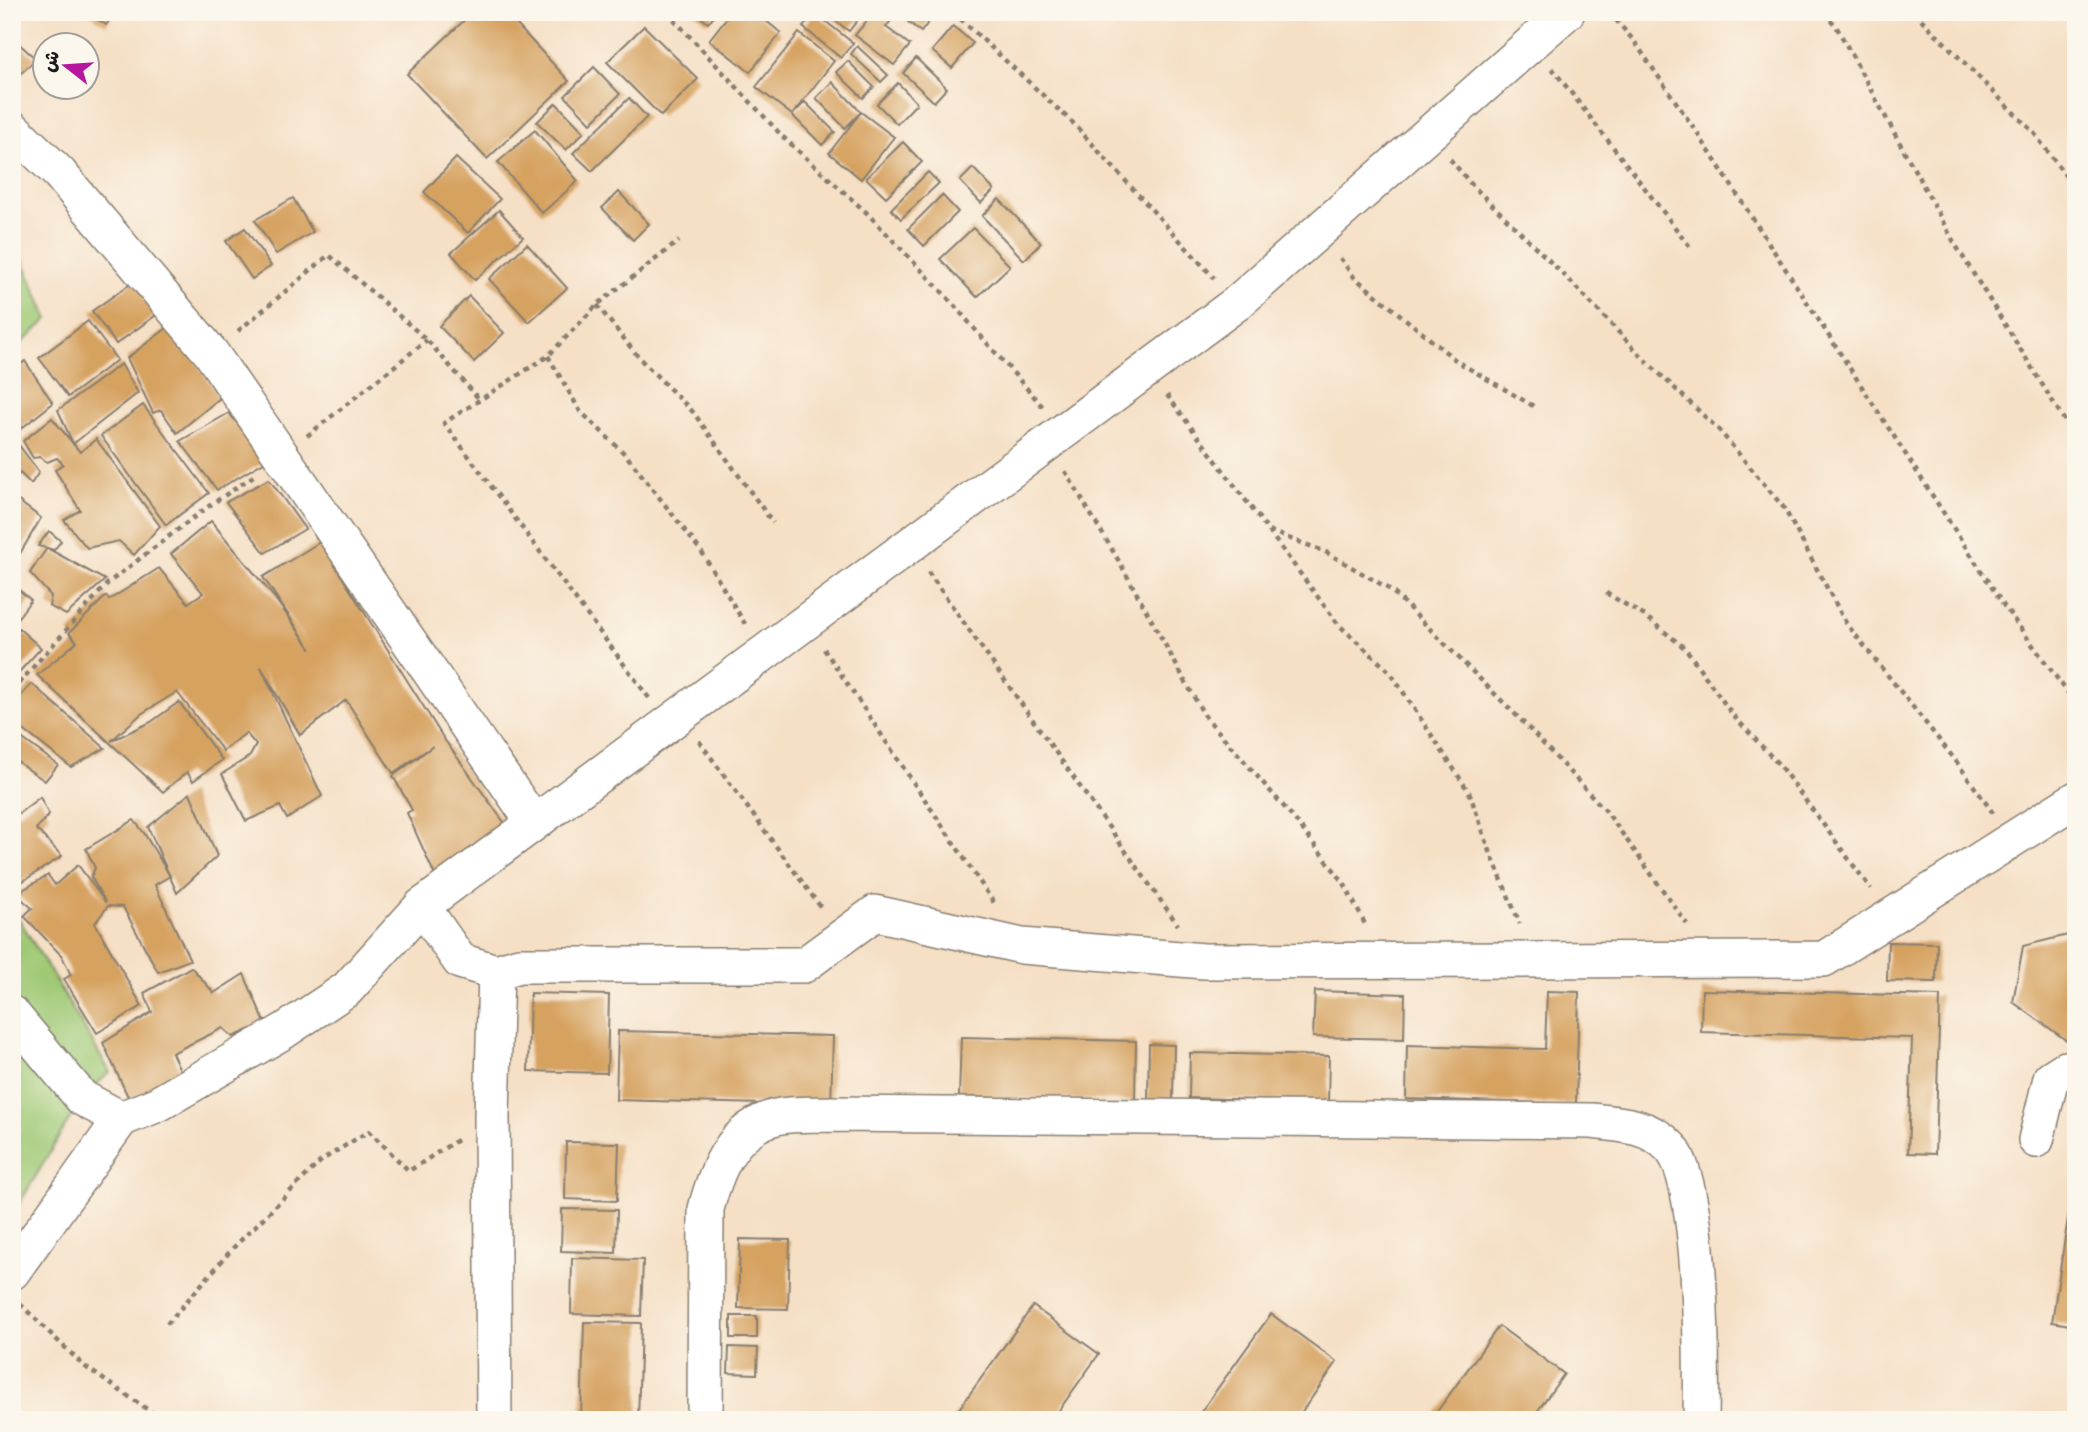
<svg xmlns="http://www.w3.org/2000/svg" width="2088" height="1432" font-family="Mynerve,'Playpen Sans Arabic',sans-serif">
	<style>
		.green { fill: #9fc975; stroke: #5e7248; stroke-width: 2 }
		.building { fill: #d6a260 }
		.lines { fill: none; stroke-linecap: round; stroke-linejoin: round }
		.minor-casing { stroke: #887e70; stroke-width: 38 }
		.path { stroke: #887e70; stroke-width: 4.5; stroke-dasharray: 5 5; stroke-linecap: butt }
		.minor { stroke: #fff; stroke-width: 35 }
	</style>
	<rect width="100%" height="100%" fill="#fbf7ec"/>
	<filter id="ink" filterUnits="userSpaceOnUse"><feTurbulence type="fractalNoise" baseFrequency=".0143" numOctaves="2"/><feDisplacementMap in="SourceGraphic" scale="14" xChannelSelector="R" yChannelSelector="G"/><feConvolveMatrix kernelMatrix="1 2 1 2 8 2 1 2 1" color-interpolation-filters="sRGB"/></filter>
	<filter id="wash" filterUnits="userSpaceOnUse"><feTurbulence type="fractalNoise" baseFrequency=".00686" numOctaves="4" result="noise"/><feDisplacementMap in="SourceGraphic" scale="28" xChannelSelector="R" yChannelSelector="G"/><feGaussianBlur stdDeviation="1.57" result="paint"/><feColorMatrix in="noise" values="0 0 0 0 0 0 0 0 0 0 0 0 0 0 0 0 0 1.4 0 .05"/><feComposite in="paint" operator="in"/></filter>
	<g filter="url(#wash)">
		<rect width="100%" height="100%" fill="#f5dfc5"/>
		<g class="green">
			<polygon points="16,244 48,319 12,352 12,248"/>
			<polygon points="12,907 110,1072 82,1098 12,1216"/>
		</g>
		<g id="blocks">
			<g class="building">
				<polygon points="86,12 115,12 106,25"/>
				<polygon points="473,12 505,12 569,81 487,159 407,74"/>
				<polygon points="694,12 717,12 708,23"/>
				<polygon points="731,12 755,12 781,33 750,72 709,40"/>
				<polygon points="831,12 864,12 849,31 829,16"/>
				<polygon points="874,12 936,12 921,32 897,13 886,27 910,45 894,65 855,35"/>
				<polygon points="815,13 853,43 841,58 803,27"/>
				<polygon points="644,26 698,79 661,116 607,62"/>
				<polygon points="953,26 973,43 952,68 932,51"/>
				<polygon points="799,33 834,61 792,115 805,102 835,132 822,145 792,115 756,87"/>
				<polygon points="17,42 36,59 12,82 12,46"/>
				<polygon points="857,46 888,75 881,82 851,54"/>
				<polygon points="916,58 947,88 934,102 903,73"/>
				<polygon points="848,61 874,87 863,98 836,72"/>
				<polygon points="594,67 620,94 591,123 565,96"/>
				<polygon points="832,82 861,112 894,137 861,179 829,153 861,112 845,128 816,98"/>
				<polygon points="898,83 917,103 897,124 877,104"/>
				<polygon points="629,98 647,117 592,171 573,153"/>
				<polygon points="556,103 584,132 566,150 537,122"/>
				<polygon points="535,130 578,181 542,213 498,162"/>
				<polygon points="903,142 922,162 886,197 866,178"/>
				<polygon points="456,158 500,199 468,233 424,192"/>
				<polygon points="973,168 994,190 981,203 960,181"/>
				<polygon points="928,172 939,183 901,219 891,209"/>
				<polygon points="619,192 649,224 633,240 602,208"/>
				<polygon points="942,195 958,212 924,246 908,229"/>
				<polygon points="293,198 313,232 276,254 255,220"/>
				<polygon points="999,199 1041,243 1024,260 982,216"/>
				<polygon points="499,210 523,237 475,280 451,253"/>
				<polygon points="245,228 271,266 252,279 226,241"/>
				<polygon points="973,228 1010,266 977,297 940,259"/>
				<polygon points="527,244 567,288 529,322 489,279"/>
				<polygon points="136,280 159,313 116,344 92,311"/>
				<polygon points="469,296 504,333 474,362 439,326"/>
				<polygon points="88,321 117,360 68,397 39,358"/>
				<polygon points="171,325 220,398 177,433 161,410 153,413 127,358"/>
				<polygon points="25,361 53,403 12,436 12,371"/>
				<polygon points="121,364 138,393 73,444 58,410"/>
				<polygon points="143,405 209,493 166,525 101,436"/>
				<polygon points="229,413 267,460 217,490 180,441"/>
				<polygon points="52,418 80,452 96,439 160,526 134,555 119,541 87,548 64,520 80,510 55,470 63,464 57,458 47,462 40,457 33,458 23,441"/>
				<polygon points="16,441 39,472 31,484 20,473 12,481 12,445"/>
				<polygon points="269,479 305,529 265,553 226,502"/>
				<polygon points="12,496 41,518 12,567"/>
				<polygon points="211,521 274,597 311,649 263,577 320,542 444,739 511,832 437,880 407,813 412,810 393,776 433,746 393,773 346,700 300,735 261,667 322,796 287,819 280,806 246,821 222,774 250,756 256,745 246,733 223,751 177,692 141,714 111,741 151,722 179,702 222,760 193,781 187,772 163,792 37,675 77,642 69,633 106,596 109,600 159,568 188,603 203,593 171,554"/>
				<polygon points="49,531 61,541 54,550 38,546"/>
				<polygon points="47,548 105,580 66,615 49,606 51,596 30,573"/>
				<polygon points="12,584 31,600 16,620 12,617"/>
				<polygon points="15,625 41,648 19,672 12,666 12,628"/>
				<polygon points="32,684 105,748 71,767 12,721 12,705"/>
				<polygon points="12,731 58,765 45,781 12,758"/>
				<polygon points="190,793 217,856 177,893 148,827"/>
				<polygon points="40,797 49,815 36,829 62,856 14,887 12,811 16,809 18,814"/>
				<polygon points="134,820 144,833 170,876 155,885 190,960 158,972 123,907 108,906 95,923 142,1006 97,1033 64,979 71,975 62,956 24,916 32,908 16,894 48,875 55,885 78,865 106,903 91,877 95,868 86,849"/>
				<polygon points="2076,933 2076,1042 2066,1040 2013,1002 2023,946"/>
				<polygon points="1888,942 1937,943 1936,982 1887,981"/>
				<polygon points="191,967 214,993 244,974 265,1023 233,1037 223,1028 172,1053 182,1074 129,1099 103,1043 152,1012 144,993"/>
				<polygon points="1702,990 1940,996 1935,1154 1908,1153 1912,1038 1701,1032"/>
				<polygon points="1315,991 1405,994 1404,1039 1313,1037"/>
				<polygon points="1547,991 1579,992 1576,1104 1406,1099 1407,1045 1545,1049"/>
				<polygon points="530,993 609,995 607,1073 528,1071"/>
				<polygon points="618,1031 833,1036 831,1106 616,1100"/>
				<polygon points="961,1037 1136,1041 1135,1101 959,1097"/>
				<polygon points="1149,1044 1174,1045 1173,1101 1148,1101"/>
				<polygon points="1190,1053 1329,1056 1328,1102 1189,1098"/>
				<polygon points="566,1142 619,1143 617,1201 565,1199"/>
				<polygon points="2074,1179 2076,1179 2076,1326 2052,1322"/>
				<polygon points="562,1209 617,1210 616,1253 561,1251"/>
				<polygon points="740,1239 790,1240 788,1309 738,1308"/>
				<polygon points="572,1258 643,1260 641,1316 571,1314"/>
				<polygon points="1033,1306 1099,1354 1052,1420 951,1420"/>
				<polygon points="1271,1314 1337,1362 1296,1420 1195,1420"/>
				<rect x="731" y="1316" width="26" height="22"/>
				<polygon points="584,1322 641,1323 638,1420 581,1420"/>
				<polygon points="1499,1326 1564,1374 1531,1420 1431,1420"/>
				<polygon points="729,1347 758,1348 757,1374 728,1373"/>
			</g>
		</g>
	</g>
	<g filter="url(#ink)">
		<use href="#blocks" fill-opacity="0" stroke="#887e70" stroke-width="2"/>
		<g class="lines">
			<defs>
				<g id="minor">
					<polyline points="12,128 59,173 211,353 534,823"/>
					<polyline points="422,906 460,961 496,972 519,965 804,965 875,913 1022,946 1204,961 1824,959 2076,799"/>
					<polyline points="12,1014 82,1098 121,1119"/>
					<polyline points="2036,1140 2051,1078 2065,1069 2076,1071"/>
					<polyline points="12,1272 121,1119 158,1104 284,1031 347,989 422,906 1237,303 1567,12"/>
					<polyline points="494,1420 492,1117 496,972"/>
					<path d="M 705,1420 L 706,1209 C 716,1170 732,1128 776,1117 C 793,1113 814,1115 831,1114 L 1591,1121 C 1620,1124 1649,1125 1670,1147 C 1703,1181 1702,1368 1701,1420"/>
				</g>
			</defs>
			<use href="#minor" class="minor-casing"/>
			<g class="path">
				<polyline points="667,12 784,138 867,213 945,295 1043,407"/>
				<polyline points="953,12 1073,123 1214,278"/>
				<polyline points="1609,12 1634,41 1696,131 2004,606 2076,704"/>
				<polyline points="1824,12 1836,26 1955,244 2076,439"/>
				<polyline points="1914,12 2034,133 2076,190"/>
				<polyline points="1552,68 1691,248"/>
				<polyline points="1450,159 1471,184 1565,276 1648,363 1719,430 1784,508 1846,623 1956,761 1993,813"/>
				<polyline points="1340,258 1354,277 1458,362 1535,407"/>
				<polyline points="597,305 640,359 693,412 773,523"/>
				<polyline points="238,331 329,255 427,340 480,400"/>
				<polyline points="548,356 580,411 626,455 701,551 745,624"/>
				<polyline points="1167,395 1338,624 1390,672 1469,792 1491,854 1520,924"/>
				<polyline points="307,436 427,340"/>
				<polyline points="1065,471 1120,563 1204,715 1292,816 1344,883 1366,926"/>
				<polyline points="1269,531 1324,551 1391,590 1521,720 1606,811 1687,924"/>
				<polyline points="928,572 1178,925"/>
				<polyline points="1606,593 1645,616 1686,649 1732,714 1780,766 1871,889"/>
				<polyline points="824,649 994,903"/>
				<polyline points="12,691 108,583 206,508 255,475"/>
				<polyline points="649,698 444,423 548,356 597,305 679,241"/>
				<polyline points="699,741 822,909"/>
				<polyline points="20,1304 84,1366 163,1420"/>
				<polyline points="167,1324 234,1247 322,1160 369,1131 409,1171 457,1140"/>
			</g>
			<use href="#minor" class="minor"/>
		</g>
	</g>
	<rect width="2088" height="1432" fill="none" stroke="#fbf7ec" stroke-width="42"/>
	<g transform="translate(66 66) rotate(287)"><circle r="33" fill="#fbf7ec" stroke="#a29f99" stroke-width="2"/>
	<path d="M0-5L12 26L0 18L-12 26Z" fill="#b5179e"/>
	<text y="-10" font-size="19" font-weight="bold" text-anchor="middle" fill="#1c1c1c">ش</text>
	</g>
</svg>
